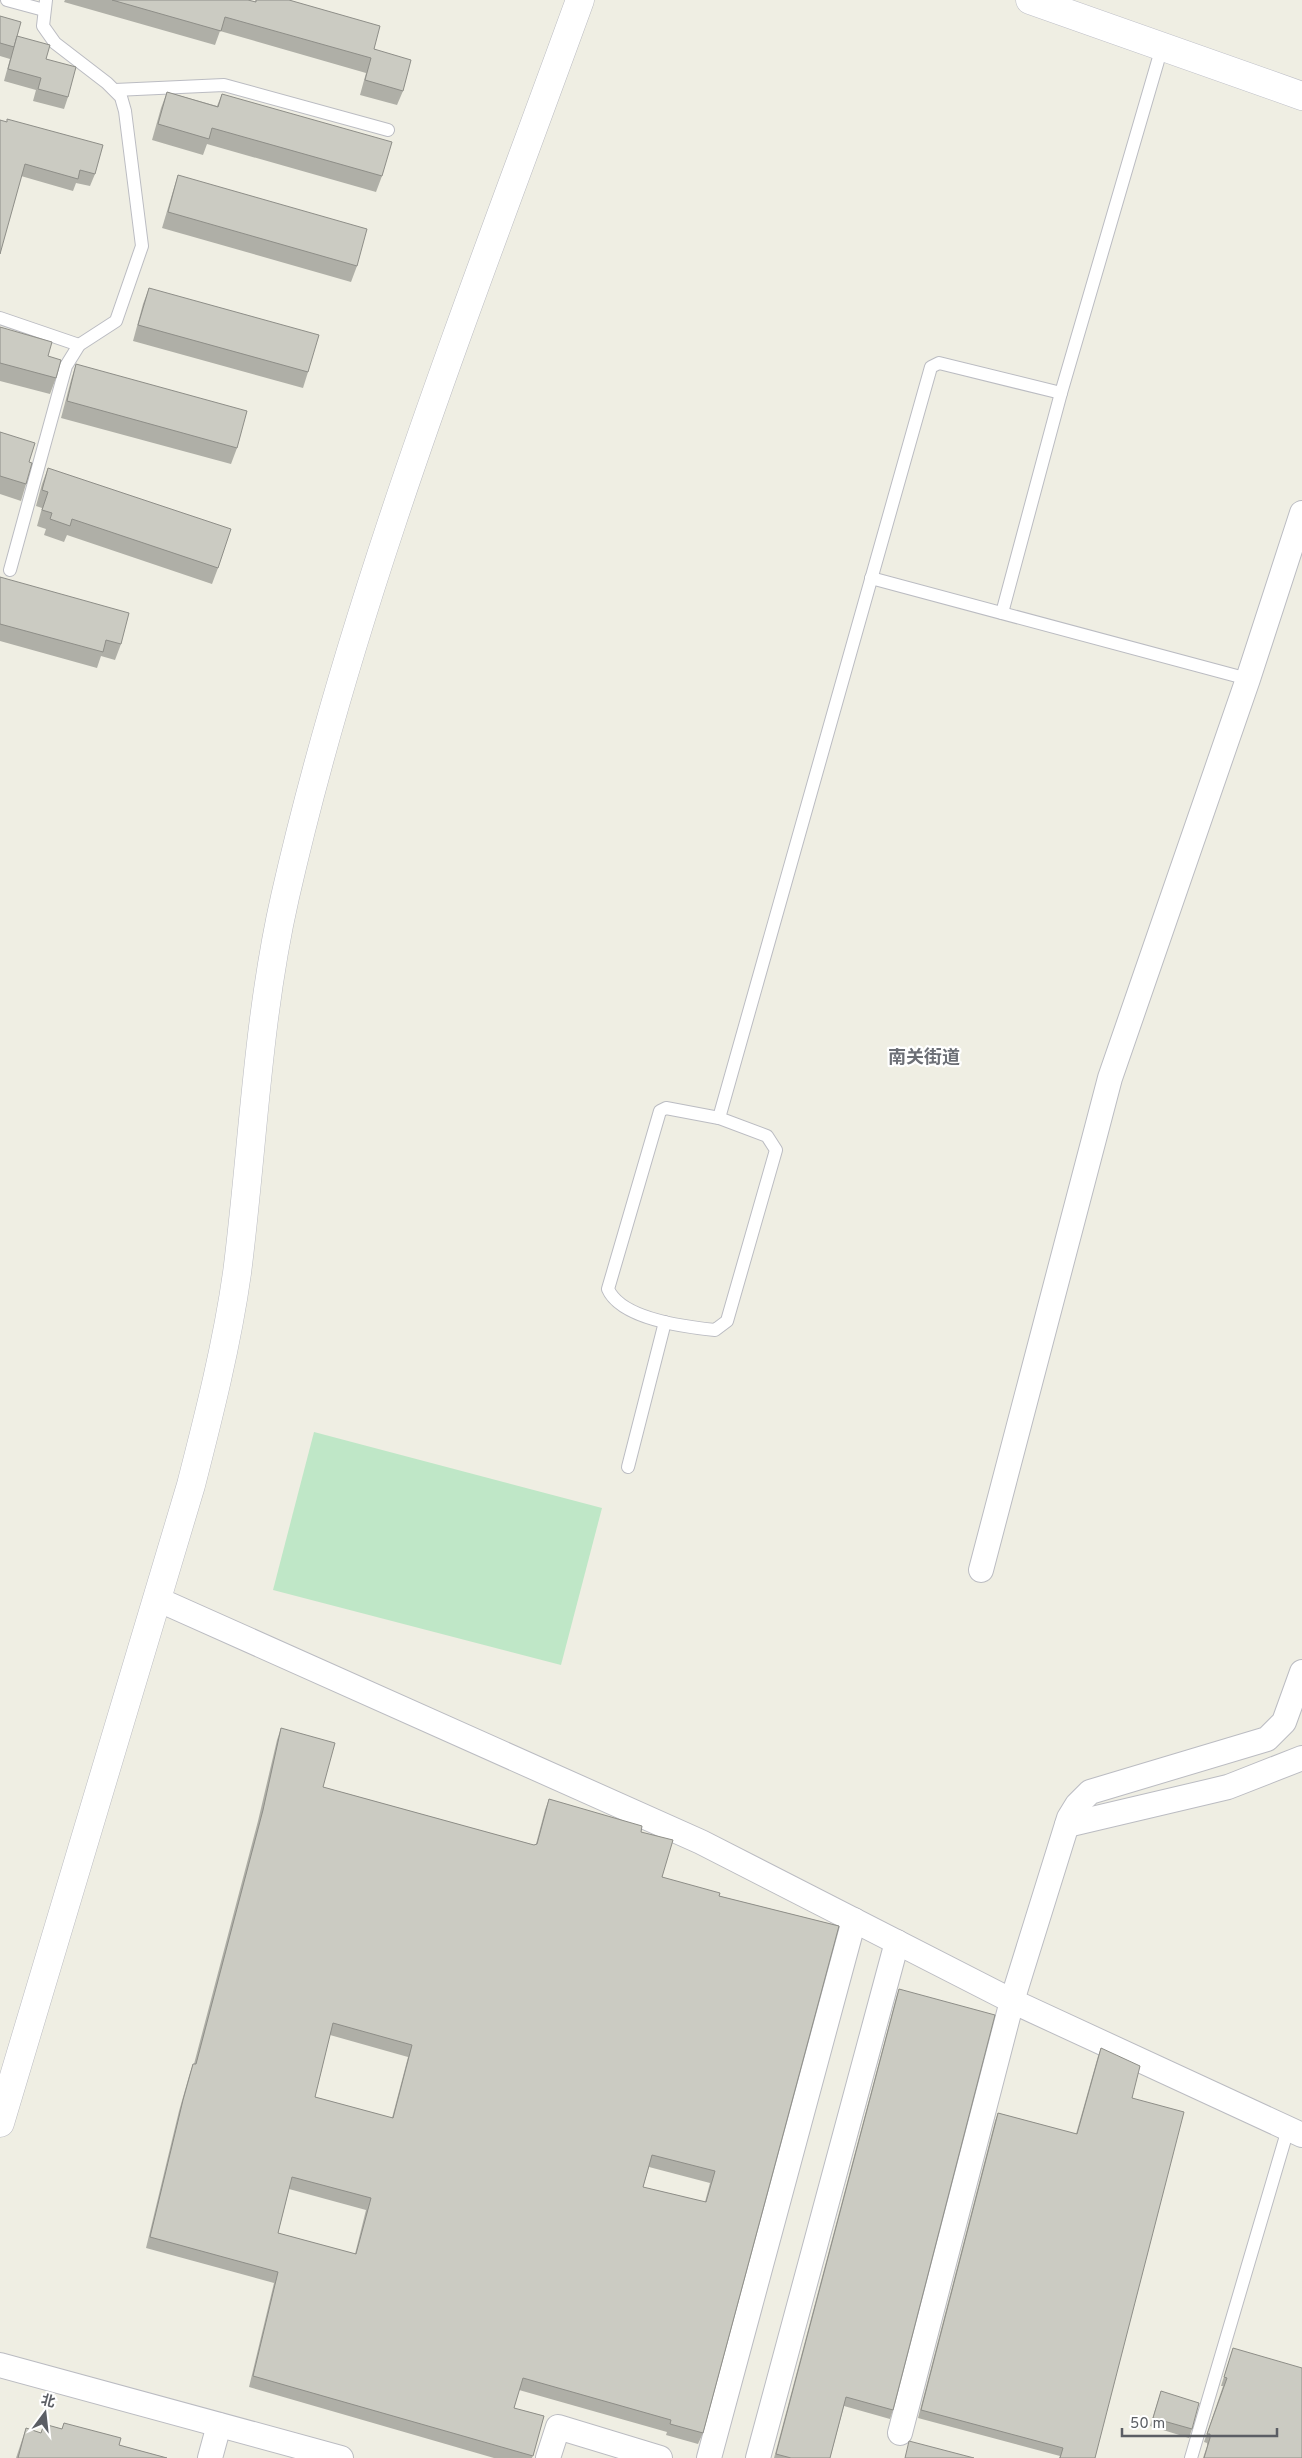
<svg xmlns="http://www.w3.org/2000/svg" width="1302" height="2458" font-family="Overpass,'Noto Sans SC',sans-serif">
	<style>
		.green { fill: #bfe7c7 }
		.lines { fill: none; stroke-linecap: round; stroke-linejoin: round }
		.service-casing { stroke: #bbbcc2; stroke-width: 14 }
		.minor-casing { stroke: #bbbcc2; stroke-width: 26 }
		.tertiary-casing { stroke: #bbbcc2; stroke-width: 29 }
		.secondary-casing { stroke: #bebfc7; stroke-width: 29 }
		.service { stroke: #fff; stroke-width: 12 }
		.minor { stroke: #fff; stroke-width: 24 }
		.tertiary { stroke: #fff; stroke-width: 28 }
		.secondary { stroke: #fff; stroke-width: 28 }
		.wall { fill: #afafa7; fill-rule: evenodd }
		.building { fill: #cbcbc2; stroke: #8e8e88; fill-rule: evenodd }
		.labels { text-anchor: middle; stroke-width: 4.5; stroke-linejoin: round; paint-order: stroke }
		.district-label { font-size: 18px; font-weight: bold; fill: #6c6f76; stroke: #fff }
	</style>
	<rect width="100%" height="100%" fill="#efeee3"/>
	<polygon class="green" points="314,1432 602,1508 561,1665 273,1590"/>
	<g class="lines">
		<defs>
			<g id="service">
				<polyline points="7,0 44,10"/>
				<polyline points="115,90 224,85 388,130"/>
				<polyline points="0,318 79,345"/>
				<polyline points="10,570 66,366 79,345 116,321 142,246 125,111 121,97 107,83 55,43 43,26 46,0"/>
				<polyline points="871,578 1248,679"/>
				<polyline points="1002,613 1061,393 1162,47"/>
				<path d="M 666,1108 L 719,1118 L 767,1136 L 776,1150 L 727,1321 L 715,1330 C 685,1327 621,1319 608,1289 L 660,1111 Z"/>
				<polyline points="719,1118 931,367 939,363 1061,393"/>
				<polyline points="628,1467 665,1322"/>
				<polyline points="1191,2458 1288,2129"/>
			</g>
			<g id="minor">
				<polyline points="981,1570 1110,1078 1248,679 1302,513"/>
				<polyline points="157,1599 701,1842 1012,2001 1302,2135"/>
				<polyline points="1067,1825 1228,1787 1302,1758"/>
				<polyline points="0,2365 341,2458"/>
				<polyline points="900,2433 1012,2001 1069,1818 1077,1805 1090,1792 1267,1739 1284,1722 1302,1672"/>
				<polyline points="210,2458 219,2425"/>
				<polyline points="548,2458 558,2427 660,2458"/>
				<polyline points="709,2458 854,1920"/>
				<polyline points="758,2458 897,1942"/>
			</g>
			<path id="tertiary" d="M 0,2123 L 191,1485 C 209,1415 227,1344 237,1273 C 253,1148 257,1020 285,897 C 355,589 473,295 580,0"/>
			<polyline id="secondary" points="1030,0 1302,96"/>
		</defs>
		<use href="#service" class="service-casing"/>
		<use href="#minor" class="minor-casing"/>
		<use href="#tertiary" class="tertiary-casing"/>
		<use href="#secondary" class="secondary-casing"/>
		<use href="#service" class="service"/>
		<use href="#minor" class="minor"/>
		<use href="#tertiary" class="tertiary"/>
		<use href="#secondary" class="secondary"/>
	</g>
	<g class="wall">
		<polygon points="65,0 248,0 255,2 256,0 289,0 374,49 403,91 397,105 360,95 366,73 220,31 215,45 64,2"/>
		<polygon points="0,16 17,38 46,59 68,97 64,109 33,101 36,90 4,81 10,59 0,56"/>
		<polygon points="167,92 217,106 222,94 382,176 376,192 207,144 203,155 152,140 161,108"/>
		<polygon points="0,120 95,174 90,186 76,183 73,191 21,176"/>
		<polygon points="178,175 357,266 351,282 162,228 173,191"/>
		<polygon points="149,288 308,372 303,388 133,341 143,304"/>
		<polygon points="0,327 48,356 56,378 50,394 0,381"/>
		<polygon points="76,364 237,448 231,464 61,418 71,380"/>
		<polygon points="0,432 29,462 26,484 21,501 0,494"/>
		<polygon points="48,468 218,568 212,584 67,535 64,542 44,535 46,529 37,526 42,508 36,506 42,484"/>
		<polygon points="0,577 121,644 115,660 101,656 97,668 0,641"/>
		<path d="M 281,1728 L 323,1787 L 534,1845 L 536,1844 L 545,1810 L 549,1799 L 641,1832 L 662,1877 L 719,1896 L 839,1926 L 703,2433 L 698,2444 L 666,2435 L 667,2432 L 519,2390 L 514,2408 L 544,2416 L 532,2458 L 494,2458 L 249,2387 L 274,2283 L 146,2248 L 179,2111 L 189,2076 L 193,2064 L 194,2064 L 258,1821 L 277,1740 ZM 330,2035 L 408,2057 L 392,2118 L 315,2097 ZM 649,2167 L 710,2183 L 705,2202 L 643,2187 ZM 289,2189 L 366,2210 L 355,2254 L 278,2233 Z"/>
		<polygon points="899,1989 893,2410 890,2419 844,2406 830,2458 774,2458 896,1998"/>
		<polygon points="1101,2048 1132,2098 1095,2458 1059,2458 1060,2456 918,2418 995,2121 998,2113 1076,2134 1098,2056"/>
		<polygon points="1233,2348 1302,2458 1203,2458 1207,2446 1207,2443 1204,2442 1223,2386 1221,2386"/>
		<polygon points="1161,2391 1192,2429 1189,2438 1150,2426"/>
		<polygon points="64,2423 119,2445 167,2458 16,2458 26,2428 41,2433 44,2424 62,2429"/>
	</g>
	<g class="building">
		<polygon points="112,0 248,0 256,2 256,0 289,0 380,26 374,49 411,60 403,91 365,80 371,58 225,17 221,31"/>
		<polygon points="0,16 21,22 14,47 0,43"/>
		<polygon points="17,36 50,45 46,59 76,67 68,97 38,89 41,78 8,69"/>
		<polygon points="167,92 218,107 222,94 392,142 382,176 212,128 209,139 158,124"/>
		<polygon points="7,119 103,145 95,174 80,170 78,179 25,164 0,254 0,120 7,122"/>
		<polygon points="178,175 367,229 357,266 168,212"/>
		<polygon points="149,288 319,335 308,372 138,325"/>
		<polygon points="0,327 52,342 48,356 61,360 56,378 0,363"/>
		<polygon points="76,364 247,411 237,448 67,401"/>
		<polygon points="0,432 35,443 29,462 32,463 26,484 0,476"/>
		<polygon points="48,468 231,529 218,568 72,519 70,526 50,519 52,513 42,510 48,492 42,490"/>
		<polygon points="0,577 129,613 121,644 106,640 103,652 0,624"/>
		<path d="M 281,1728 L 335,1743 L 323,1787 L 534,1845 L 537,1844 L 549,1799 L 642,1826 L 641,1832 L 673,1840 L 662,1877 L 720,1893 L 719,1896 L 839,1926 L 703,2433 L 670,2424 L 671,2420 L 523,2378 L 514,2408 L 544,2416 L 533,2456 L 253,2376 L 278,2272 L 150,2237 L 183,2100 L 193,2064 L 196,2064 L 263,1810 ZM 333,2023 L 412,2045 L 393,2118 L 315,2097 ZM 652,2155 L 715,2171 L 706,2202 L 643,2187 ZM 292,2177 L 371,2198 L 356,2254 L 278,2233 Z"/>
		<polygon points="899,1989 995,2015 893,2410 846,2397 830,2458 791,2458 776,2454"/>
		<polygon points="1101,2048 1140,2066 1132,2098 1184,2112 1095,2458 1060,2458 1063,2448 921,2410 998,2113 1077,2134"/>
		<polygon points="1233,2348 1302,2368 1302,2458 1204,2458 1210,2438 1210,2434 1207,2434 1227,2378 1224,2377"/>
		<polygon points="1161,2391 1199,2403 1192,2429 1153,2418"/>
		<polygon points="64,2423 121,2438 119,2445 167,2458 18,2458 26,2428 41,2433 44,2424 62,2429"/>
		<polygon points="909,2441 974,2458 905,2458"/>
	</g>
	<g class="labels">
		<g class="district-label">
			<text x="924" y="1063">南关街道</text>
		</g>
	</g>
	<g transform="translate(45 2413) rotate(15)" stroke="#ffffff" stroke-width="4" paint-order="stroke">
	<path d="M0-4L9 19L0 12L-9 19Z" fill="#5b5e64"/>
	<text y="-8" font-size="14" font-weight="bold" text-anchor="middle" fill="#5b5e64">北</text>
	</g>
	<path d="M1122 2428v8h155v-8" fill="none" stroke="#5b5e64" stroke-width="2.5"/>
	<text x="1130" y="2428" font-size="15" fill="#5b5e64" stroke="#ffffff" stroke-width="4" paint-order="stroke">50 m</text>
</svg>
